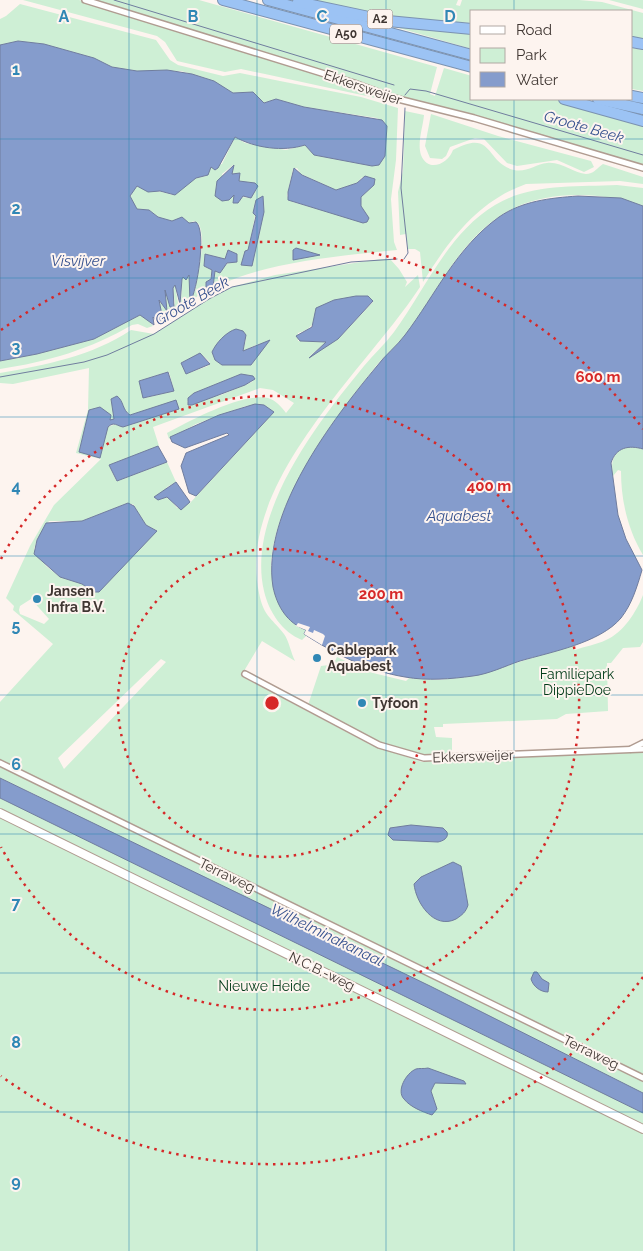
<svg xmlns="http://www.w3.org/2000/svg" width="643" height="1251" font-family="Raleway,sans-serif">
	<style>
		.green { fill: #ceefd5; fill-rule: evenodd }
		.water { fill: #859ccc; stroke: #707d9e }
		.pier { fill: #fdf4ef }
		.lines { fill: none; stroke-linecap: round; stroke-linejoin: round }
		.stream { stroke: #707d9e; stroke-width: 1 }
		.street-casing { stroke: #b09c91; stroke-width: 8 }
		.secondary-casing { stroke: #b09c91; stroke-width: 10 }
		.highway-casing { stroke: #7b92b0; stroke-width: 12 }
		.street { stroke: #fff; stroke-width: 5 }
		.secondary { stroke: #fff; stroke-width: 8 }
		.highway { stroke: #9cc3f4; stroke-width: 10 }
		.grid { fill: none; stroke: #3087b5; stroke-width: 1; stroke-opacity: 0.55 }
		.ring { fill: none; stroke: #d62828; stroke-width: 2.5; stroke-dasharray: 2.5 5 }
		.poi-dot { fill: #3087b5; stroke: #fdf4ef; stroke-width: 2 }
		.labels { text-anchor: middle; stroke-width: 4; stroke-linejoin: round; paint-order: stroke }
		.shield { fill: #fdf4ef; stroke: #786f6b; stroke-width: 1 }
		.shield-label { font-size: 12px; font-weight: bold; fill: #3f3632 }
		.street-label { font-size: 14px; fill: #3f3632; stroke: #fdf4ef }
		.poi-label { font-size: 14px; font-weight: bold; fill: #3f3632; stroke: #fdf4ef; text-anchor: start }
		.park-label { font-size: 14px; fill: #003b18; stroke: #fdf4ef }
		.water-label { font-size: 15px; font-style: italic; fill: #37528f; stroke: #fdf4ef }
		.grid-label { font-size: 16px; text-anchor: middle; font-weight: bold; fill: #3087b5; stroke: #fdf4ef; stroke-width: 4; stroke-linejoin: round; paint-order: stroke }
		.centre { fill: #d62828; stroke: #fdf4ef; stroke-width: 2.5 }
		.ring-label { font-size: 15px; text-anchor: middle; font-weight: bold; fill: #d62828; stroke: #fdf4ef; stroke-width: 4; stroke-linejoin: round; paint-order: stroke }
	</style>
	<rect width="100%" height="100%" fill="#fdf4ef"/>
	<g class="green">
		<polygon points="23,0 79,0 325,75 394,102 265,74 241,69 225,72 177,61 165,42 157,36"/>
		<path d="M 94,0 L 199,0 L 437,67 L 430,94 L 435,96 L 444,68 L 472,76 L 472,99 L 555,99 L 643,124 L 643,165 L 458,110 C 420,109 384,90 349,79 C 264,52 179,26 94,0 Z"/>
		<path d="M 314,0 L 458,0 L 456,5 L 460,6 L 462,0 L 579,0 L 602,2 L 643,13 L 643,40 L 632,39 L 632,11 L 472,11 L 472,23 C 419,22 366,12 314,0 Z"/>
		<polygon points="609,0 643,0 643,9"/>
		<path d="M 20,4 L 156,40 L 170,60 L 178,65 L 223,76 L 240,73 L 280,81 L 361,97 L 398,108 L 396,160 L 391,199 L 394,242 L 397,250 C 345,255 271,262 224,283 L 220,275 L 219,285 L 213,287 L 215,271 L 220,273 L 224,266 L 232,261 L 235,253 L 228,250 L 225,259 L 206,254 L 204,266 L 212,270 C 210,294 183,307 163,320 L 158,301 L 167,308 L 165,290 L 175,305 L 173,288 L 175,285 L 178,303 L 181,303 L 182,279 L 189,275 L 190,285 L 195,292 C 197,270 207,245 199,224 L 194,221 L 189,223 L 183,218 L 172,221 L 158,217 L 149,210 L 137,209 L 130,200 L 133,189 L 139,186 C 153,194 158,189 172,195 L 196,178 L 206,176 L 211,167 L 222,164 L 235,137 L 245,143 L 286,150 L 305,145 L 314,155 L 372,166 L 386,150 L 387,126 L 377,118 L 304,107 L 276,99 L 264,103 L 253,92 L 233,93 L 206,78 L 181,71 L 137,71 L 112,67 L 87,56 L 44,44 L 18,41 L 0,45 L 0,19 L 6,16 ZM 233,165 L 232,174 L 240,173 L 238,181 L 255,183 L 257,190 L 253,192 L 251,198 L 241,197 L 239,203 L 234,195 L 229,200 L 226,199 L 222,174 ZM 297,168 L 301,174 L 336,190 L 357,183 L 362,177 L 374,185 L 361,197 L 361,206 L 367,215 L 366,223 L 293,202 L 287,196 L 293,169 ZM 258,199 L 259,199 L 251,267 L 245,251 L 248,250 L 250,243 Z"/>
		<polygon points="371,20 472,33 472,49"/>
		<polygon points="632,48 643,50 643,91 632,89"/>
		<path d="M 405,111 L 424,115 C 423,127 417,143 421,155 C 428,173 448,164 453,150 C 494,128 485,163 514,170 C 526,173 536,164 547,163 C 564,161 578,178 591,173 C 596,171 598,167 603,164 L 643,177 L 643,184 L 620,181 L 526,184 C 478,201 449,240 423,282 L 420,252 L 415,249 L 408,249 L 406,234 L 400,235 L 398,192 L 403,171 Z"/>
		<polygon points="431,114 498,136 591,161 594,167 584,172 557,160 517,166 507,163 484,139 475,138 450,147 446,156 442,159 430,158 425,146"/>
		<path d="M 617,185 L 643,188 L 643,206 C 605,192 551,190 514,208 C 460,235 439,291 405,336 C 396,347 385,355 376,366 C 337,416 271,502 271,568 C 271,578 291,614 296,626 L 306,630 L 307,635 L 302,640 C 282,632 269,612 264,591 C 246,514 318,422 364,366 C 374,354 385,344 394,332 C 425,290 448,233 495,205 C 532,183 575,187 617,185 Z"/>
		<path d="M 381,259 L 390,259 L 399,269 L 407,282 L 405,287 L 418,275 L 420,287 C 366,370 235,483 259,593 C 264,617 270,616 284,634 C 289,641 291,653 295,661 L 262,641 L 241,676 L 371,745 L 422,762 L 643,752 L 643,1251 L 0,1251 L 0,817 L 8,817 L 12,814 L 0,808 L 0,798 L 21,808 L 38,796 L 0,778 L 0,767 L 47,789 L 50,785 L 0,761 L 0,702 L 53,644 L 13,610 L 14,606 L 6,598 L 30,546 L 54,505 L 101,459 L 76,453 L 88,410 L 89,368 L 13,384 L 0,383 L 0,373 C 46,365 92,356 131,330 L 154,334 L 209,299 L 232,287 L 275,275 ZM 334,300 L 373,302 L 338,339 L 310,356 L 326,342 L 300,341 L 298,341 L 298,333 C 321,327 311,311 334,300 ZM 231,331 L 246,339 L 243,351 L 258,344 L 252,365 L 230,365 L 212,352 ZM 200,353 L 210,362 L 208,366 L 186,374 L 181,363 ZM 167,372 L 169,372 L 174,391 L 145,398 L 139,381 ZM 241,374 L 254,377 L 252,382 L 221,395 L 187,402 L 194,393 ZM 260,388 L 273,390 L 294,403 L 286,413 C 282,407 275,400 268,398 C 243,392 189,421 167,433 L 169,439 L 196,424 L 246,406 L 274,412 L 190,503 L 177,508 L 170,499 L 164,497 L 167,487 L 176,482 L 167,462 L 118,481 L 116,480 L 109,465 L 159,446 L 153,427 ZM 120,399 L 124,411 L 132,415 L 176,401 L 134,424 L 123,427 L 116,424 L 108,427 L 110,420 L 115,419 ZM 125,504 L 133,504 L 146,525 L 156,530 L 94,592 L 82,584 L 60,577 L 46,566 L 34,549 L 37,540 L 49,521 L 82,521 ZM 31,599 L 49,619 L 44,624 L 20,614 L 19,610 L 20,606 ZM 161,659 L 166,662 L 64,769 L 58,758 Z"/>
		<path d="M 140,315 L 146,317 L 153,326 L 147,328 L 138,324 L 132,325 C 91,349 47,362 0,369 L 0,361 L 37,354 L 94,339 Z"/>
		<path d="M 632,447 L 643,449 L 643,555 C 628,530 621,501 621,471 L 618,470 L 613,476 C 610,461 614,448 632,447 Z"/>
		<path d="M 643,595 L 643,642 L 640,647 L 623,648 L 611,663 L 607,663 L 608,711 L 566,714 L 557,719 L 443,724 L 443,727 L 434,727 L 436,737 L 452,738 L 452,755 L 421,756 L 383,744 L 308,705 L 321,666 L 329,665 L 341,672 L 344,669 L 334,663 L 337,657 L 369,672 L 406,681 L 409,678 L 439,680 L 475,676 L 573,645 L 575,650 C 585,646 596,645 606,640 C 623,633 637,611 643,595 Z"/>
	</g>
	<g class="water">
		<path d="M 18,41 L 44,44 L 94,58 L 112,67 L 137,71 L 167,70 L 192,74 L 214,81 L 233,93 L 253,92 L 264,103 L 276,99 L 304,107 L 382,120 L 387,126 L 385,156 L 379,165 L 372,166 L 314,155 L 305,145 C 283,152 255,148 235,137 L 218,168 L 215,170 L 211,167 L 208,175 L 196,178 L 175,195 L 160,191 L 148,192 L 137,186 L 130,196 L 137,209 L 149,210 L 158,217 L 172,221 L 182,217 L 189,223 L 196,222 C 207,231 197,292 190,302 L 189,275 L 186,280 L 183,277 L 182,279 L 180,304 L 175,285 L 173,288 L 174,308 L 170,307 L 165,290 L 167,311 L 159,300 L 163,320 L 158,323 L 153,317 L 154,325 L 140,315 L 94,339 L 37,354 L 0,361 L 0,45 Z"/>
		<polygon points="234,165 232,174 240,173 239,181 255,183 258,186 251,198 243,196 238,203 233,203 234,195 229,200 222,201 215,196 217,181"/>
		<polygon points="294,168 302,175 336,190 357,183 365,176 375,179 374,185 361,197 361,206 369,218 367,222 363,223 288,200 288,192"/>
		<polygon points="263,196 264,212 252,266 241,265 245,251 248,250 256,216 253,213 256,200"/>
		<path d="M 578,196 L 621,198 L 643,206 L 643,449 C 629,445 616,447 611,463 L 618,515 L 626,539 L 642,570 C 637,587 632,604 621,618 C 600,643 551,652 520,661 C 505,666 489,674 473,676 C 451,679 427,681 405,677 C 368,671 335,654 304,634 L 306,630 C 287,623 277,606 273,587 C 261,513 332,420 377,366 C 385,355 397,346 405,335 C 436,294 456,248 499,217 C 522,201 550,198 578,196 Z"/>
		<polygon points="296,248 320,255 293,260 293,250"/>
		<polygon points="228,250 237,254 237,262 227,263 220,273 215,271 213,287 206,291 206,282 211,279 212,270 204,266 205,254 225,259"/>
		<polygon points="356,296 368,296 373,301 338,339 309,358 326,342 300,341 296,336 312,327 316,308 334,300"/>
		<path d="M 236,329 L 243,331 L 246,335 L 243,351 L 270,340 L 251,365 L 222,365 L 215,360 L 212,352 C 216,343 226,332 236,329 Z"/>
		<polygon points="200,353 210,364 186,374 181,363"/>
		<polygon points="168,372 174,391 143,398 139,381"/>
		<polygon points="241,374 253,376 255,379 245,385 192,405 188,405 188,398 194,393"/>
		<path d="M 117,396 C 124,401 122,410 130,415 L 176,400 L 179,409 L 123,427 C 117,426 114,421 108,427 L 100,458 L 79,452 L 89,410 L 100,407 L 111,415 L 110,420 L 114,419 L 111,399 Z"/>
		<polygon points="255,404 264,405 274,412 196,496 189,493 181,466 186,453 229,435 227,433 185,448 172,442 170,437 219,415"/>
		<polygon points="158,446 167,462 117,481 109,465"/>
		<polygon points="176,482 190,502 181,510 167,497 158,500 154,497"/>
		<polygon points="128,503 134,506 146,525 157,531 99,592 94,592 82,584 60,577 34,554 37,540 46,523 82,521"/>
		<polygon points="0,778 430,986 643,1093 643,1113 0,798"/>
		<path d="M 411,825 L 443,828 L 447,832 C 449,838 443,841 438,842 L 393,840 L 388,835 L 390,828 Z"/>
		<path d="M 453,862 L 461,866 L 468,905 C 466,912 462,915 456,919 C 434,930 416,903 414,884 L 421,877 Z"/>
		<path d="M 534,972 L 537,972 L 542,979 L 549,983 L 548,992 C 540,992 533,986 531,979 Z"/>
		<path d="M 428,1068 L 464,1081 L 466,1084 L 435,1083 L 431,1091 L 437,1109 L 432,1115 C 423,1112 410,1107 404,1099 C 396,1091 406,1073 416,1069 C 419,1068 424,1069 428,1068 Z"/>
	</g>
	<polygon class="pier" points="298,623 310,627 308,631 313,633 314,630 323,634 325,636 322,645 304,634 306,630 296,626"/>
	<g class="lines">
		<g class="stream">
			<polyline points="114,0 394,85"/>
			<polyline points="405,95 410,89 426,91 643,155"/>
			<polyline points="404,259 408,253 401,188 405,108"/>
			<polyline points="0,377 84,362 107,355 154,334 209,299 232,287 351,262 397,259"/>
		</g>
		<defs>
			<g id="street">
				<polyline points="85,0 354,83 394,98 474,118 643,168"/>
				<polyline points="245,674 379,745 424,758 643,749"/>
				<polyline points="631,749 643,743"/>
				<polyline points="0,763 643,1078"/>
			</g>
			<polyline id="secondary" points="0,813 643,1129"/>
			<g id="highway">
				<polyline points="223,0 472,67"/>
				<polyline points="268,0 472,55"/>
				<polyline points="298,2 388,21 472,29"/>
				<polyline points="632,42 643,44"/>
				<polyline points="632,96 643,98"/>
				<polyline points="564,99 643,121"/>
				<polyline points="598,99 643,109"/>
			</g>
		</defs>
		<use href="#street" class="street-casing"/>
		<use href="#secondary" class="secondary-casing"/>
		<use href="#highway" class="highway-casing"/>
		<use href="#street" class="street"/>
		<use href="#secondary" class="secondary"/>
		<use href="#highway" class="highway"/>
	</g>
	<path class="grid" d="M 129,0 L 129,1251M 257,0 L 257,1251M 386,0 L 386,1251M 514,0 L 514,11M 514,99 L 514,1251M 0,139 L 643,139M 0,278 L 643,278M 0,417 L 643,417M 0,556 L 643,556M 0,695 L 643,695M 0,834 L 643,834M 0,973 L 643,973M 0,1112 L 643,1112"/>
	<g class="ring">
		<circle cx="272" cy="703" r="154"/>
		<path d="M1 559A307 307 0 1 1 1 847"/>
		<path d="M643 977A461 461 0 0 1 1 1076M1 330A461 461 0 0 1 643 429"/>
	</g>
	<g class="poi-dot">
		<circle cx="37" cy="599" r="5"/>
		<circle cx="317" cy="658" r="5"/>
		<circle cx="362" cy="703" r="5"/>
	</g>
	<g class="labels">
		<g class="shield">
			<rect x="367.5" y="9.5" width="25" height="19" rx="4"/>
			<rect x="330" y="24.5" width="32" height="19" rx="4"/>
		</g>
		<g class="shield-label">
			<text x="380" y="23">A2</text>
			<text x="346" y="38">A50</text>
		</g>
		<g class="street-label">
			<text transform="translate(363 87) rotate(19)" y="5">Ekkersweijer</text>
			<text transform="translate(473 756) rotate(-2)" y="5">Ekkersweijer</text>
			<text transform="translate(227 875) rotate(26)" y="5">Terraweg</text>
			<text transform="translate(322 971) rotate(26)" y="5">N.C.B.-weg</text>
			<text transform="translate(591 1052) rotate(26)" y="5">Terraweg</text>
		</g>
		<g class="poi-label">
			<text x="47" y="596">Jansen<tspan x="47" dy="16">Infra B.V.</tspan></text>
			<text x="327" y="655">Cablepark<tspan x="327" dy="16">Aquabest</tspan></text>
			<text x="372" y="708">Tyfoon</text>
		</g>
		<g class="park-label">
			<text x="577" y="679">Familiepark<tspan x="577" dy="16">DippieDoe</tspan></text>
			<text x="264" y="991">Nieuwe Heide</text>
		</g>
		<g class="water-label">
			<text transform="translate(584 127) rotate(16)" y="5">Groote Beek</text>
			<text x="78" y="266">Visvijver</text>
			<text transform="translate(192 301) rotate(-30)" y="5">Groote Beek</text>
			<text x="459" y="521">Aquabest</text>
			<text transform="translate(327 935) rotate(26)" y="5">Wilhelminakanaal</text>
		</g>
	</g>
	<g class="grid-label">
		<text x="64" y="22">A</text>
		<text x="193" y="22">B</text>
		<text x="322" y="22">C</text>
		<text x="450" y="22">D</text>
		<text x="16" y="75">1</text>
		<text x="16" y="214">2</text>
		<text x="16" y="353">3</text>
		<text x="16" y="492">4</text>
		<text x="16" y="631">5</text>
		<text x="16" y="770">6</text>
		<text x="16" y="909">7</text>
		<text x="16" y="1048">8</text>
		<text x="16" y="1187">9</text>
	</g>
	<circle cx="272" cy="703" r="8" class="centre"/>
	<g class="ring-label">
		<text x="598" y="382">600 m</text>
		<text x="489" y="491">400 m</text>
		<text x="381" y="599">200 m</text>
	</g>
	<rect x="470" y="10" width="162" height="90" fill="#fdf4ef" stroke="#b1a8a3"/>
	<rect x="480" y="26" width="25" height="8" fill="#ffffff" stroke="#b1a8a3"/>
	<text x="516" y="35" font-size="15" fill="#3f3632">Road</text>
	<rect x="480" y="48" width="25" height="15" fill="#ceefd5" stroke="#b1a8a3"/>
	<text x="516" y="60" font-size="15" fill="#3f3632">Park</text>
	<rect x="480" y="72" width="25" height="15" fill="#859ccc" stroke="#b1a8a3"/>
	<text x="516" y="85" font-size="15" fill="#3f3632">Water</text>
</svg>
